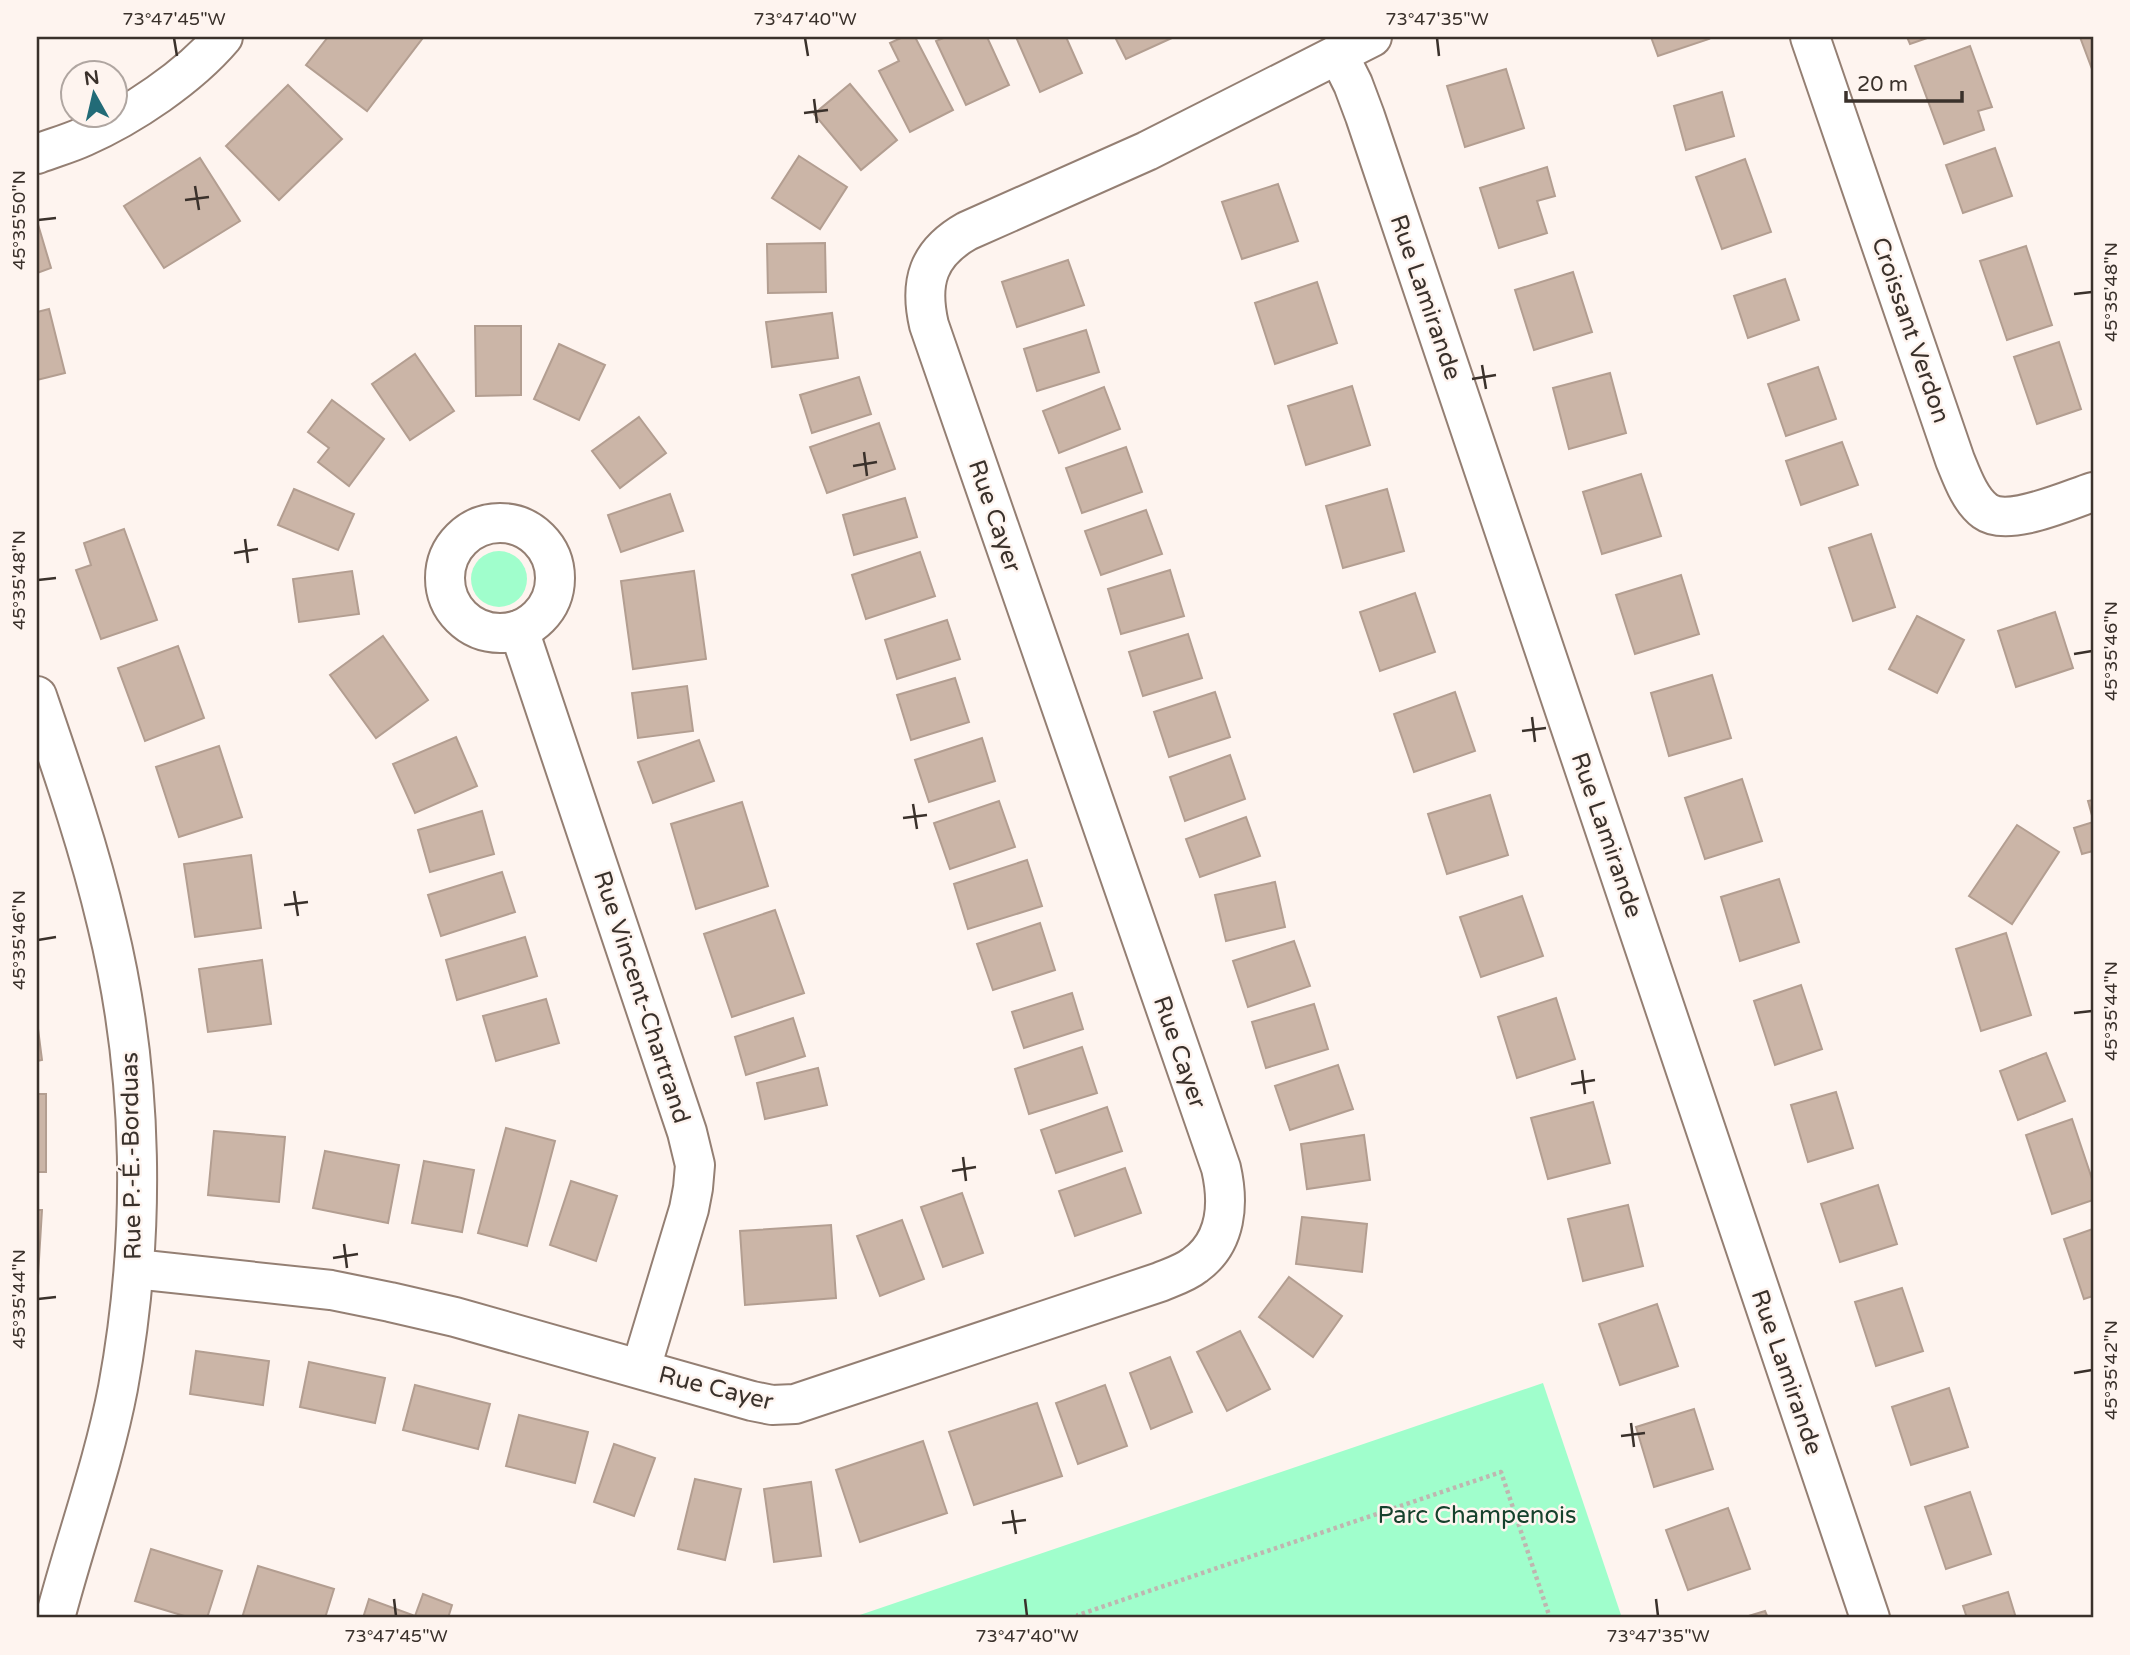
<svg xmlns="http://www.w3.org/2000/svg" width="2130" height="1655" font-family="'Varela Round',sans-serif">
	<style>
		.green { fill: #a0fecc }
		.building { fill: #cbb5a7; stroke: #b39e91; stroke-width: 2 }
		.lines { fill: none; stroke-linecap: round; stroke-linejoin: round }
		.street-casing { stroke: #947f73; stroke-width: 42 }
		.path { stroke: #bfb6b0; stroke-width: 4.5; stroke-dasharray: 3.5 3.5; stroke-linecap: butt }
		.street { stroke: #fff; stroke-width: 38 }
		.ticks { fill: none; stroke: #3a312b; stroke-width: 2.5 }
		.labels { text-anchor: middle; stroke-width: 5; stroke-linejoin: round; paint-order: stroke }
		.street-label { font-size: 24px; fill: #3a312b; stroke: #fef4ef }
		.park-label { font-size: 24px; fill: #15412c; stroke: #fef4ef }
		.neatline { fill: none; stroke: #3a312b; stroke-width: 2.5 }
		.ticks-label { font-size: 18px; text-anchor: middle; fill: #3a312b }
	</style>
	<rect width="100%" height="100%" fill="#fef4ef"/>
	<g class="green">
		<circle cx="499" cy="579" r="28"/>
		<polygon points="1543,1383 1622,1618 851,1618"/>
	</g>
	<g class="building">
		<polygon points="328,37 420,37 422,39 367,111 306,65"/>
		<polygon points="903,37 915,37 953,110 910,132 879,71 899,61 890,43"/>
		<polygon points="946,37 987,37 1009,85 966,105 936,41"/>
		<polygon points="1016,37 1066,37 1082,73 1040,92"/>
		<polygon points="1115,37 1174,37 1126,59"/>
		<polygon points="1651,37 1708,37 1709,39 1658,56"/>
		<polygon points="1907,37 1930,37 1910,44"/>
		<polygon points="2080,37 2093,37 2093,69 2092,69"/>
		<polygon points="1970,46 1992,107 1978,111 1984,130 1944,144 1915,66"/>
		<polygon points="1506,69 1524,128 1465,147 1447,86"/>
		<polygon points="850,84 897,140 861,170 814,114"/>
		<polygon points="288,85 342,139 279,200 226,146"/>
		<polygon points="1722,92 1734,136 1686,150 1674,106"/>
		<polygon points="1995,148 2012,196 1963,213 1946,165"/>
		<polygon points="799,156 847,187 820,229 772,198"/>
		<polygon points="200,158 240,221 164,268 124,206"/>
		<polygon points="1745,159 1771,232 1722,249 1696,177"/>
		<polygon points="1547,167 1555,196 1537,201 1547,233 1499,248 1480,188"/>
		<polygon points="1278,184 1298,241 1242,259 1222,202"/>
		<polygon points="37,221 51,268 37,273"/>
		<polygon points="825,243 826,292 768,293 767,244"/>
		<polygon points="2026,246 2052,325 2007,340 1980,261"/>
		<polygon points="1068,260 1084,305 1017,327 1002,282"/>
		<polygon points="1573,272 1592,332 1534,350 1515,290"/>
		<polygon points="1785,279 1799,320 1748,338 1734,296"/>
		<polygon points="1317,282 1337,343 1275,364 1255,303"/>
		<polygon points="49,309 65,373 37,380 37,312"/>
		<polygon points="832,313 838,358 772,367 766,322"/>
		<polygon points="475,326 521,326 521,395 476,396"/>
		<polygon points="1086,330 1099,372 1037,391 1024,349"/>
		<polygon points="2059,342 2081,409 2037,424 2014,357"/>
		<polygon points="559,344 605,365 579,420 534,399"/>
		<polygon points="415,354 454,411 410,440 372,384"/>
		<polygon points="1818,367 1836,419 1786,436 1768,384"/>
		<polygon points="1610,373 1626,433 1569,449 1553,388"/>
		<polygon points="859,377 871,414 812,433 800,395"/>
		<polygon points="1352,386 1370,445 1306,465 1288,406"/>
		<polygon points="1104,387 1120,429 1059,453 1043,411"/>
		<polygon points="332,400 384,439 349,486 318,462 329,448 308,432"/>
		<polygon points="639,417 666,453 620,488 592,451"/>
		<polygon points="879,423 895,469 827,493 810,447"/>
		<polygon points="1842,442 1858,485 1801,505 1786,461"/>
		<polygon points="1126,447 1142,492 1082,513 1066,468"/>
		<polygon points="1641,474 1661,536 1602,554 1583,492"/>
		<polygon points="294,489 354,514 338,550 278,525"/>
		<polygon points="1387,489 1404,551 1343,568 1326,506"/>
		<polygon points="670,494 683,531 621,552 608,515"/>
		<polygon points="905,498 917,537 854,555 843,515"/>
		<polygon points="1146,510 1162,554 1101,575 1085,531"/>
		<polygon points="124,529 157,620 101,639 76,570 91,565 84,543"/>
		<polygon points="1871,534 1895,607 1853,621 1829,548"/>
		<polygon points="920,552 935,596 866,619 852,575"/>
		<polygon points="1170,570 1184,616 1121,634 1108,589"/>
		<polygon points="352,571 359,614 299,622 293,579"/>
		<polygon points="694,571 706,659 633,669 621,581"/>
		<polygon points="1681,575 1699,634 1635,654 1616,595"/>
		<polygon points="1415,593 1435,652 1380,671 1360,612"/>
		<polygon points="2055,612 2073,668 2016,687 1998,631"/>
		<polygon points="1917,616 1964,640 1937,693 1889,669"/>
		<polygon points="947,620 960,659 897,679 885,640"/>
		<polygon points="1188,634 1202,678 1143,696 1129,652"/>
		<polygon points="383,636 428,700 376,738 330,675"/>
		<polygon points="178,646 204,718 145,741 118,668"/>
		<polygon points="1712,675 1731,738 1669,756 1651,693"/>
		<polygon points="955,678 969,722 911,740 897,695"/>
		<polygon points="687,686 693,731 638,738 632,693"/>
		<polygon points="1215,692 1230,737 1169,757 1154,712"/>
		<polygon points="1455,692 1475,751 1414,772 1394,714"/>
		<polygon points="456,737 477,786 415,813 393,764"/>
		<polygon points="982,738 995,781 929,802 915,760"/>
		<polygon points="699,740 714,781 653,803 638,762"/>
		<polygon points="219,746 242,817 179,837 156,767"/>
		<polygon points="1230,755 1245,799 1185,821 1170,777"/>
		<polygon points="1742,779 1762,841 1705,859 1685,798"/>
		<polygon points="1490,795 1508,855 1447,874 1428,814"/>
		<polygon points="2093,800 2093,819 2088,801"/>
		<polygon points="999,801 1015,847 950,869 934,823"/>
		<polygon points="742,802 768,886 696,909 671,824"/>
		<polygon points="482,811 494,854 430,872 418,830"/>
		<polygon points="1246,817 1260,856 1200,877 1186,839"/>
		<polygon points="2093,822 2093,851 2082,854 2074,828"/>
		<polygon points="2017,825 2059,852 2012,924 1969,896"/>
		<polygon points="251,855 261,928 195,937 184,864"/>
		<polygon points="1027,860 1042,906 968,929 954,884"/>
		<polygon points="502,872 515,912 441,936 428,895"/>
		<polygon points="1779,879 1799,942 1740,961 1721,897"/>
		<polygon points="1275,882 1285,927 1226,941 1215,895"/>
		<polygon points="1522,896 1543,956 1481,977 1460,917"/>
		<polygon points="775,910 804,993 732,1017 704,934"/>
		<polygon points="1040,923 1055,970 993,990 977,944"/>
		<polygon points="2006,933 2031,1015 1981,1031 1956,949"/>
		<polygon points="525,937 537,976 457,1000 446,960"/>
		<polygon points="1294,941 1310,986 1248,1007 1233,961"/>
		<polygon points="262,960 271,1024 208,1032 199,969"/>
		<polygon points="1801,985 1822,1049 1775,1065 1754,1001"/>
		<polygon points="1072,993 1083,1029 1024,1048 1012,1012"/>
		<polygon points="1556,998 1575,1059 1517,1078 1498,1017"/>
		<polygon points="546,999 559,1043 496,1061 483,1016"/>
		<polygon points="1314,1004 1328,1049 1266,1068 1252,1022"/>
		<polygon points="793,1018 805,1056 746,1075 735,1037"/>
		<polygon points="37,1021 42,1060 37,1061"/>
		<polygon points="1082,1047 1097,1093 1029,1114 1015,1069"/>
		<polygon points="2046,1053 2065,1101 2018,1120 2000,1071"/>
		<polygon points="1338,1065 1353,1109 1290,1130 1275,1086"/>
		<polygon points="818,1068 827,1105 765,1119 757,1083"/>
		<polygon points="1836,1092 1853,1148 1808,1162 1791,1105"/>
		<rect x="37" y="1094" width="9" height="78"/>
		<polygon points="1593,1102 1610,1163 1548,1179 1531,1118"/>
		<polygon points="1107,1107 1122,1151 1056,1173 1041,1130"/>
		<polygon points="2072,1119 2093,1182 2093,1200 2052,1214 2026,1135"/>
		<polygon points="506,1128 555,1141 527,1246 478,1233"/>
		<polygon points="214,1131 285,1137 279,1202 208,1195"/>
		<polygon points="1364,1135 1370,1180 1307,1189 1301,1144"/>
		<polygon points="325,1151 399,1165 388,1223 313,1208"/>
		<polygon points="424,1161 474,1170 462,1232 412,1223"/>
		<polygon points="1125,1168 1141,1213 1075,1236 1059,1191"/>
		<polygon points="571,1181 617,1196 596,1261 550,1245"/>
		<polygon points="1878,1185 1897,1244 1840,1262 1821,1204"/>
		<polygon points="962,1193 983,1253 943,1267 921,1207"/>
		<polygon points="1628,1205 1643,1266 1583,1281 1568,1219"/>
		<polygon points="37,1210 42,1210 38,1276 37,1276"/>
		<polygon points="1302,1217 1367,1224 1362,1272 1296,1264"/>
		<polygon points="902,1220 924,1279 880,1296 857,1236"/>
		<polygon points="831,1225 836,1298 745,1305 740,1231"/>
		<polygon points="2093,1229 2093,1296 2084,1299 2064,1239"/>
		<polygon points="1289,1277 1342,1316 1313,1357 1259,1317"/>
		<polygon points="1902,1288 1923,1351 1876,1366 1855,1302"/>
		<polygon points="1657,1304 1678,1366 1620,1385 1599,1324"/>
		<polygon points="1240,1331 1270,1389 1227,1411 1197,1352"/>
		<polygon points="196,1351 269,1361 263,1405 190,1394"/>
		<polygon points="1170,1357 1192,1412 1151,1429 1130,1373"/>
		<polygon points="309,1362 385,1378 375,1423 300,1407"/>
		<polygon points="415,1385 490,1404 478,1449 403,1430"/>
		<polygon points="1105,1385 1127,1446 1078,1464 1056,1403"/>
		<polygon points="1949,1388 1968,1447 1911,1465 1892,1407"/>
		<polygon points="1037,1403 1062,1476 974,1505 949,1432"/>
		<polygon points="1694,1409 1713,1469 1654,1487 1636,1427"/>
		<polygon points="519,1415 588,1432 575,1483 506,1466"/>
		<polygon points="923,1441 947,1513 860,1542 836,1470"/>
		<polygon points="614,1444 655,1458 634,1516 594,1502"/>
		<polygon points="695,1479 741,1489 725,1560 678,1549"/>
		<polygon points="811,1482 821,1556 774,1562 764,1489"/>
		<polygon points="1970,1492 1991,1554 1946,1569 1925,1507"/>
		<polygon points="1728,1508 1750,1569 1688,1590 1666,1530"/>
		<polygon points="151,1549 222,1571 207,1618 191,1618 135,1601"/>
		<polygon points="258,1566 334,1589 325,1618 242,1618"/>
		<polygon points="2008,1592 2016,1618 1967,1618 1963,1606"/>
		<polygon points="423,1594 452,1605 448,1618 363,1618 369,1599 415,1616"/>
		<polygon points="1765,1611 1768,1618 1742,1618"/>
	</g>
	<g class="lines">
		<defs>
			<g id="street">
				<path d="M 1810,37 L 1955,460 C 1962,477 1970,500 1985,511 C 2008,528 2068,500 2093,492"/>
				<polyline points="1338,54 1353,84 1365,116 1870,1618"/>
				<path d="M 37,154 C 52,148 68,144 83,137 C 131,116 189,77 223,37"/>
				<circle cx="500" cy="578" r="55"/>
				<polyline points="519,630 687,1132 695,1165 693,1188 689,1209 641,1368"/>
				<path d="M 37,696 C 63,772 89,847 107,924 C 144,1075 146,1236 118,1388 C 103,1466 75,1541 55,1618"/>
				<path d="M 135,1269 L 331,1290 L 390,1302 L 455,1317 L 752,1401 L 772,1405 L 795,1404 L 1160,1282 C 1172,1277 1185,1273 1195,1265 C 1227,1242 1229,1203 1221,1168 L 929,325 C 919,282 928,253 967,231 L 1147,151 L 1372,37"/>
			</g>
		</defs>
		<use href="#street" class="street-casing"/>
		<polyline class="path" points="1079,1618 1078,1615 1501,1472 1550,1618"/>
		<use href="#street" class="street"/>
	</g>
	<path class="ticks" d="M 174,38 L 177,56M 805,38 L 808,56M 1437,38 L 1439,56M 814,99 L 817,123M 804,113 L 828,110M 195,186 L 199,210M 185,200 L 209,197M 38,220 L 56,218M 2074,294 L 2092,292M 1482,365 L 1486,389M 1472,379 L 1496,375M 864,452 L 867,476M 853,466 L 877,462M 245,539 L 248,563M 234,553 L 258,549M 38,580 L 56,578M 2074,654 L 2092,651M 1532,717 L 1535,742M 1522,731 L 1546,728M 913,804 L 917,829M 903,818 L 927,815M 294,891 L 298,916M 284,905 L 308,902M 38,940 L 56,937M 2074,1013 L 2092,1011M 1582,1070 L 1585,1094M 1571,1084 L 1595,1080M 963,1157 L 966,1181M 952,1171 L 976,1167M 344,1244 L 347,1268M 333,1258 L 358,1254M 38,1299 L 56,1297M 2074,1373 L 2092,1370M 1631,1423 L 1634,1447M 1621,1436 L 1645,1433M 1012,1510 L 1016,1534M 1002,1523 L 1026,1520M 394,1599 L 396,1616M 1025,1599 L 1027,1616M 1656,1599 L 1658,1616"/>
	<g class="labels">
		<g class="street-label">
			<text transform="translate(1426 297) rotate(71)" y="8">Rue Lamirande</text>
			<text transform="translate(1911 330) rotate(71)" y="8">Croissant Verdon</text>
			<text transform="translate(995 516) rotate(71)" y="8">Rue Cayer</text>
			<text transform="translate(1607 835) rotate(71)" y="8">Rue Lamirande</text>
			<text transform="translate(642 997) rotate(72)" y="8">Rue Vincent-Chartrand</text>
			<text transform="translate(1180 1052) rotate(71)" y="8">Rue Cayer</text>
			<text transform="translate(131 1156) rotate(-91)" y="8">Rue P.-É.-Borduas</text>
			<text transform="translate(1787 1372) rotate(71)" y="8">Rue Lamirande</text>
			<text transform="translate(716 1388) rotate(14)" y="8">Rue Cayer</text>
		</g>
		<g class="park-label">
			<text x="1477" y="1523">Parc Champenois</text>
		</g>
	</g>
	<rect width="2130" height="1655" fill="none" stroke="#fef4ef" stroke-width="77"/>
	<g transform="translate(94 94) rotate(352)"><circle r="33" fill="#fef4ef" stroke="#b0a6a1" stroke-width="2"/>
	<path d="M0-5L12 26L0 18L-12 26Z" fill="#226b77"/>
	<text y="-10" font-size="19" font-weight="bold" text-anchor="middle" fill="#3a312b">N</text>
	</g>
	<path d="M1846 91v10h116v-10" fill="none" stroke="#3a312b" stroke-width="3.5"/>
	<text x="1857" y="91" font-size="21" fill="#3a312b" stroke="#fef4ef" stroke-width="5" paint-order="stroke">20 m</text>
	<rect x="38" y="38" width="2054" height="1578" class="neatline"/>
	<g class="ticks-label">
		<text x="174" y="25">73°47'45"W</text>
		<text x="805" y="25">73°47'40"W</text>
		<text x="1437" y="25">73°47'35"W</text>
		<text transform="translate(19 220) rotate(-90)" y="6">45°35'50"N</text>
		<text transform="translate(2111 292) rotate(-90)" y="6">45°35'48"N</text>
		<text transform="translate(19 580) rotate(-90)" y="6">45°35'48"N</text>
		<text transform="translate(2111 651) rotate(-90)" y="6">45°35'46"N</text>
		<text transform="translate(19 940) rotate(-90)" y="6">45°35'46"N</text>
		<text transform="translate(2111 1011) rotate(-90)" y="6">45°35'44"N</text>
		<text transform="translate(19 1299) rotate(-90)" y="6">45°35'44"N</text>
		<text transform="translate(2111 1370) rotate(-90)" y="6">45°35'42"N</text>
		<text x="396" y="1642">73°47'45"W</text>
		<text x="1027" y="1642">73°47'40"W</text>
		<text x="1658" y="1642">73°47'35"W</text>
	</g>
</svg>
